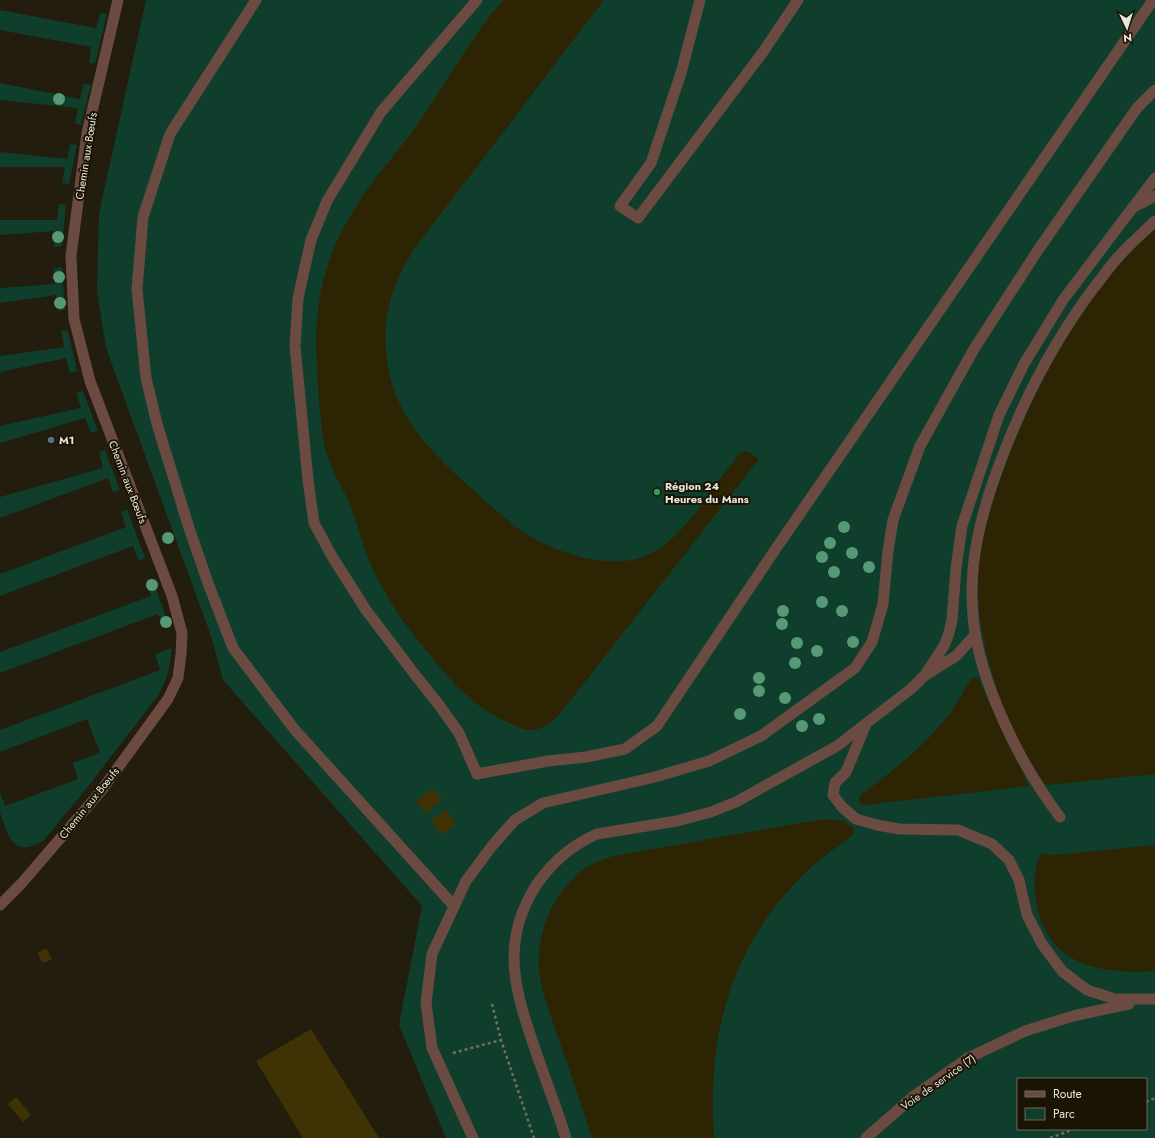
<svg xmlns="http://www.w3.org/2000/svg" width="1155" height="1138" font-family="Jost,sans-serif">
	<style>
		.green { fill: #103e2d; fill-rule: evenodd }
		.sand { fill: #2c2403 }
		.building { fill: #3f3305 }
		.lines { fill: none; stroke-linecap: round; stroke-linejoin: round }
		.path { stroke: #736f60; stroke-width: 2.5; stroke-dasharray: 3 3; stroke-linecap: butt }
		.service { stroke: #6b4b41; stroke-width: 11 }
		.minor { stroke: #6b4b41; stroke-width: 11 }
		.tree { fill: #579975 }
		.service-dot { fill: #5c6f8a; stroke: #191404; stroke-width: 1.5 }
		.leisure-dot { fill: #2e9e5b; stroke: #191404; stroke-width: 1.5 }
		.labels { text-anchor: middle; stroke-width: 4; stroke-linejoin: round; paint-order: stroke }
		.street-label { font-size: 11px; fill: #eae6db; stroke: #191404 }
		.poi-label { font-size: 11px; font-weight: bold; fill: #eae6db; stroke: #191404; text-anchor: start }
	</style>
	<rect width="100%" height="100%" fill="#221d0c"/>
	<g class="green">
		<path d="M 146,0 L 1155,0 L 1155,1138 L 446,1138 L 399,1025 L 422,906 L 223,680 L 211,636 L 106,348 L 97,291 L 99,213 ZM 1018,1079 L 1146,1079 L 1146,1129 L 1018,1129 Z"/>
		<polygon points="0,10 96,28 100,13 107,14 95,64 89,63 91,47 0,30"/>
		<polygon points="0,83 80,99 84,84 91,85 81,125 75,123 78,108 0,100"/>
		<polygon points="70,144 77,145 69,184 62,183 65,167 0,167 0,152 67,159"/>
		<polygon points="59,204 66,205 62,246 54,247 55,231 0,235 0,220 57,220"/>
		<polygon points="62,267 65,310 58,311 56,295 0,303 0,288 55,284 54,268"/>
		<polygon points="61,331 68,331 77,371 70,373 66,358 0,372 0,356 64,347"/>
		<polygon points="83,391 98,431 91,433 85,418 0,443 0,426 81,408 76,393"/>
		<polygon points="105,450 120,490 113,492 108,478 0,518 0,497 103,468 99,452"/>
		<polygon points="127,509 145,558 139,561 133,546 0,596 0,574 126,527 121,512"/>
		<polygon points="152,578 169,626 165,628 158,614 0,673 0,652 151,596 146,580"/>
		<path d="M 172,648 L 168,674 L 159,694 L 90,784 L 44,840 C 24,853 13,849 5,827 C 4,822 1,817 0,812 C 0,806 0,799 0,792 L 5,806 L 78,779 L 73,763 L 100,753 L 87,719 L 0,752 L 0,730 L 160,670 L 155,654 Z"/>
	</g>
	<g class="sand">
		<path d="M 503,0 L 604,0 L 414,249 C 409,258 403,267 399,276 C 385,306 382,341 389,373 C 400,422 435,456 471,488 C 488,503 505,519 523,532 C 554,552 604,569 640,558 C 676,547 703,502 724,474 C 730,467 735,459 741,452 L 748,452 L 759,459 L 559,715 C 551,722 544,729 533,730 C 524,731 515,726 507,722 C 470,705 446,676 421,644 C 411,631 400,618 392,604 C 384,590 375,575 369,560 C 361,540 356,519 348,500 C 341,485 332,471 327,455 C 322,438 321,419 319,401 C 317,368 314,335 319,302 C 324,269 336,238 354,210 C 373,178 400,150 421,119 C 448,79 472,37 503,0 Z"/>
		<path d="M 1155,229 L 1155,774 L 1046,785 C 1008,735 979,653 978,590 C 977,548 991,506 1005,466 C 1038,380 1085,291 1155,229 Z"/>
		<path d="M 974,677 L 978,678 L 980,682 L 1005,738 L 1029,786 L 865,805 L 860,804 L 859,798 L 862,794 C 894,770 926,745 950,713 C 958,702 964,690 971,679 Z"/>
		<path d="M 824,819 L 844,821 L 852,827 L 854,834 C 838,846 821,858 806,872 C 730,947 707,1033 714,1138 L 592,1138 C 582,1107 572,1076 561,1046 C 553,1021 542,996 539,970 C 536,934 553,892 583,870 C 592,863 602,860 613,856 Z"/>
		<path d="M 1155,845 L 1155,971 C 1102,974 1051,967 1037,907 C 1033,888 1033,871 1041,853 L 1050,855 L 1065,854 Z"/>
	</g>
	<g class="building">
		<polygon points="433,788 442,800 426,813 416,801"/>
		<polygon points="446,810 456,824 441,835 431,820"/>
		<polygon points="46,948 52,959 43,963 37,953"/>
		<polygon points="311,1029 379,1138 303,1138 256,1061"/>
		<polygon points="16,1097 31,1115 23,1122 8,1104"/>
	</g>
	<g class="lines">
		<g class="path">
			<polyline points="492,1004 501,1040 534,1138"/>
			<polyline points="453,1053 501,1040"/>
			<polyline points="1146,1102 1155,1098"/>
			<polyline points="1050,1138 1074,1129"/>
		</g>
		<g class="service">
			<polyline points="256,0 170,134 143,217 137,289 146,378 157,424 189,528 208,583 233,648 295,730 454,906"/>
			<polyline points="477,0 381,112 327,201 311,240 298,298 295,346 308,480 314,523 333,558 366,610 416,676 439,705 459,733 477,774 548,761 586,757 625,749 657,726 777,547 1153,0"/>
			<polyline points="700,0 681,73 651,163 620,206 638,218 763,52 798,0"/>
			<polyline points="1134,207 1155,196"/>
			<polyline points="927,674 956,656 975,635"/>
			<polyline points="866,724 846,772 835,783 833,795 842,807 856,819 877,825 899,829 958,830 992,844 1009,860 1019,880 1027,915 1042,944 1062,971 1087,990 1115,999 1155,999"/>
			<path d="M 1060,817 C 1021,766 978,680 973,616 C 968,563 981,514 999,465 C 1023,400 1054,340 1096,285 C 1104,275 1112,263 1121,254 C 1132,242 1144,232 1155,221"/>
			<polyline points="473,1138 432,1048 426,1003 432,954 466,881 492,846 515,820 543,803 655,777 709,761 761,736 855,668 872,642 883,604 888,551 893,520 920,446 974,349 1038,250 1137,108 1155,90"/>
			<path d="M 566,1138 C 557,1109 546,1081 536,1052 C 515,991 499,942 537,884 C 553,861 572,845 597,834 L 677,821 L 711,812 L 736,802 L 837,746 L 912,688 L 925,675 L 944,646 L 949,633 L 952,620 L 956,568 L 962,526 L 999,415 L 1024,364 L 1063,300 L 1155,178"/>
			<polyline points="866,1138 914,1096 968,1058 1025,1031 1073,1016 1129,1004"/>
		</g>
		<polyline class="minor" points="0,905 21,884 101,791 168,699 178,678 181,654 182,633 172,596 90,381 74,319 71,256 87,133 118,0"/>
	</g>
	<g class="tree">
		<circle cx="59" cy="99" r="6"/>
		<circle cx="58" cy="237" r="6"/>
		<circle cx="59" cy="277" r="6"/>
		<circle cx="60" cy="303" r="6"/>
		<circle cx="844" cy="527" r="6"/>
		<circle cx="168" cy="538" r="6"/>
		<circle cx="830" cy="543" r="6"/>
		<circle cx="852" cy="553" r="6"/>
		<circle cx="822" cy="557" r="6"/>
		<circle cx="869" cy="567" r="6"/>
		<circle cx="834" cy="572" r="6"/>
		<circle cx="152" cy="585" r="6"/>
		<circle cx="822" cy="602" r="6"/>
		<circle cx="783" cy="611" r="6"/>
		<circle cx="842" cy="611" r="6"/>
		<circle cx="166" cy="622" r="6"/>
		<circle cx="782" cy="624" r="6"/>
		<circle cx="853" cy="642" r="6"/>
		<circle cx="797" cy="643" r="6"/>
		<circle cx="817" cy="651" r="6"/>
		<circle cx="795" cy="663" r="6"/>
		<circle cx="759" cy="678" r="6"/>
		<circle cx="759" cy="691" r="6"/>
		<circle cx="785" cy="698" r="6"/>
		<circle cx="740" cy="714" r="6"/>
		<circle cx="819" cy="719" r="6"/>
		<circle cx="802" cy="726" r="6"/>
	</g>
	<circle class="service-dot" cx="51" cy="440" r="4"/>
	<circle class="leisure-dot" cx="657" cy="492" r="4"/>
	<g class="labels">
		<g class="street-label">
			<text transform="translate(86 156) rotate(-81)" y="4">Chemin aux Bœufs</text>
			<text transform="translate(128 482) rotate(69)" y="4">Chemin aux Bœufs</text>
			<text transform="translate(89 803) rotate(-51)" y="4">Chemin aux Bœufs</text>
			<text transform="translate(938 1082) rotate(-35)" y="4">Voie de service (7)</text>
		</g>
		<g class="poi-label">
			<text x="59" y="444">M1</text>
			<text x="665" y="490">Région 24<tspan x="665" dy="13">Heures du Mans</tspan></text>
		</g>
	</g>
	<rect x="1017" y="1078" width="130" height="52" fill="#191404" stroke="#6d685a"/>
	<rect x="1025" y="1091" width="20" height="6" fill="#6b4b41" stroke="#6d685a"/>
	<text x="1053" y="1098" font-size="12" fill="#eae6db">Route</text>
	<rect x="1025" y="1108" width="20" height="12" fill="#103e2d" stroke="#6d685a"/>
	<text x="1053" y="1118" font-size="12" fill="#eae6db">Parc</text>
	<g transform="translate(1127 28) rotate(176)" stroke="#191404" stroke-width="3" paint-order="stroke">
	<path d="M0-3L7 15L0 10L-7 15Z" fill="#eae6db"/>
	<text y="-6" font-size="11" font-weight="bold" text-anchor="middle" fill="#eae6db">N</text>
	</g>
</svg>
